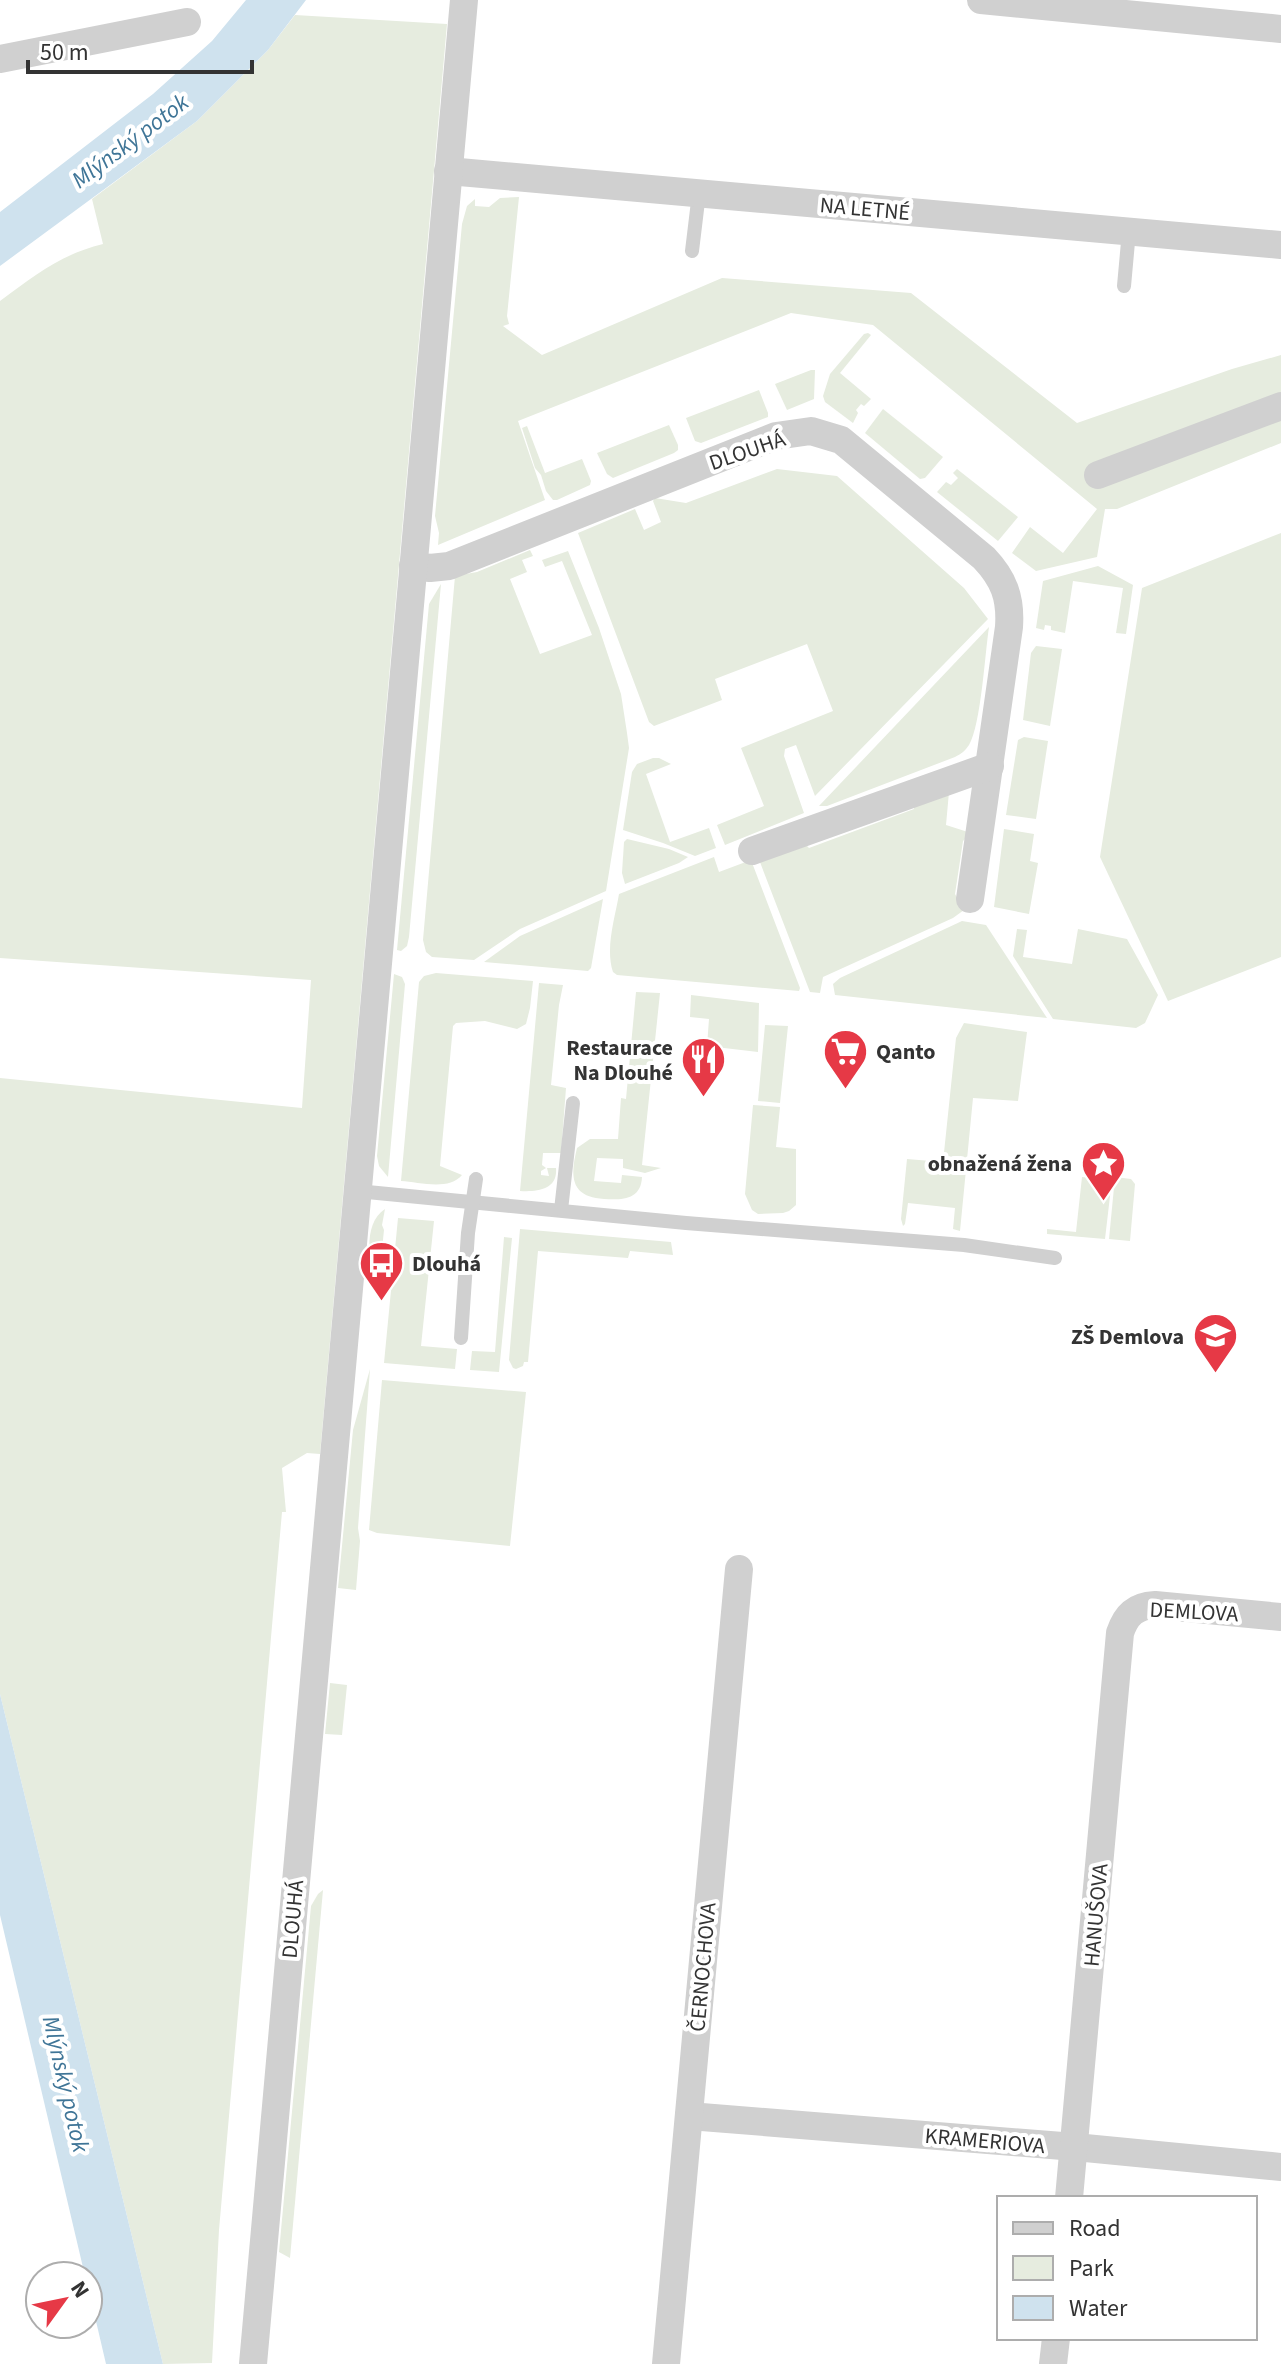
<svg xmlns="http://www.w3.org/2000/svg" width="1281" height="2364" font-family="'Source Sans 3',sans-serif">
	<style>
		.green { fill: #e6ecdf }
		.water { fill: #cfe2ee }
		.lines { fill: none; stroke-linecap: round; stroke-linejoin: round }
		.lane { stroke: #d0d0d0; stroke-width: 14 }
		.street { stroke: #d0d0d0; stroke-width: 28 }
		.labels { text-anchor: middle; stroke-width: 8; stroke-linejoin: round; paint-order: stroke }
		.street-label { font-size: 22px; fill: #333; stroke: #fff }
		.poi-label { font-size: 22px; font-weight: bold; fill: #333; stroke: #fff; text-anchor: end }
		.water-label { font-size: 24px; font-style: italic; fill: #3f7597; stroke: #fff }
	</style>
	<rect width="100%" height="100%" fill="#fff"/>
	<g class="green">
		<path d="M 295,15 L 447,24 L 320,1454 L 307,1453 L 282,1468 L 286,1512 L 282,1512 L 219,2230 L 212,2363 L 163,2364 L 0,1694 L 0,1078 L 302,1108 L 311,980 L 0,958 L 0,301 C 36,275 59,255 103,244 L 92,199 L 197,121 L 268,50 Z"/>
		<polygon points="519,197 507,316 509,324 503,326 542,355 722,278 911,293 1077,423 1232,369 1281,355 1281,443 1117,509 1105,509 1097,557 1036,571 1012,553 1030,527 1063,553 1097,509 873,325 791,313 518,421 545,500 438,545 439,533 435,516 462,224 467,206 475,199 475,206 489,207 500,198"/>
		<polygon points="868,333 871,335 840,373 871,399 864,406 861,404 856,410 858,413 853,423 825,402 823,396 830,374 864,334"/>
		<polygon points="811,370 815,370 814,399 787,410 775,384"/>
		<polygon points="759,390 768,413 768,417 701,443 695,441 686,418"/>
		<polygon points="883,409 943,457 925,478 920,479 865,433"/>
		<polygon points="669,425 678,445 678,450 674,453 613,478 607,474 597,453"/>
		<polygon points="527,426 545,473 582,459 591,481 590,485 557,500 553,500 546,491 541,475 535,468 522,428"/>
		<polygon points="777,469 837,476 964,588 988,619 815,796 796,745 785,749 784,756 804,813 725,845 717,825 764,806 741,748 833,711 807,644 715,679 722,700 654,726 649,722 578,533 635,509 644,530 661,522 653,501 655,498 686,503"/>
		<polygon points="957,469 1018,517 998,541 937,492 946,482 951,485 958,478 953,473"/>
		<polygon points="1281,533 1281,957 1168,1001 1100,857 1142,588"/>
		<polygon points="530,550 533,556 522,560 527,572 510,579 540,654 592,635 562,561 545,567 542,560 568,551 599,628 621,694 627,733 629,748 606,891 520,929 474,960 432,957 426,952 423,940 455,576 477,572"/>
		<polygon points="1098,566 1133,585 1126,634 1116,633 1123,588 1073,581 1065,633 1051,630 1051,626 1045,625 1044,630 1036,628 1043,581"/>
		<polygon points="441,584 409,937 407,946 401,951 397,950 429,604"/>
		<path d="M 989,627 C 985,653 981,725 969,745 C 965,751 961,754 955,757 L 827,806 L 819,806 Z"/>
		<polygon points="1036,646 1062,649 1050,726 1023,720 1031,653"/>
		<polygon points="1024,737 1048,741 1036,819 1006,815 1018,740"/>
		<polygon points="653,758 659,758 671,764 646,774 670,842 709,828 716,848 695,856 663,843 623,830 632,772 637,764"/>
		<polygon points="949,792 946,825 971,833 963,841 955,894 964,910 953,918 823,977 820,993 810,992 758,857 801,840 809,848 914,809 914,798"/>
		<polygon points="1004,829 1034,834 1030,861 1038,863 1029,914 994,907"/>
		<polygon points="627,839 669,849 688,857 679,863 625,884 622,873 624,842"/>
		<path d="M 714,857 L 719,872 L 751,860 L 800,988 L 799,991 L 617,975 L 613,972 C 605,948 615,918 619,894 Z"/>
		<polygon points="603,899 591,968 588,971 484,962 520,936"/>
		<polygon points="962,921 986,925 1047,1018 835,995 833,984 840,978"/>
		<polygon points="1017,929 1027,930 1023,957 1072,964 1078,929 1127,939 1158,995 1145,1023 1136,1028 1053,1019 1013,956"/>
		<path d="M 436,973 L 533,981 L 530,1008 L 526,1024 L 517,1029 L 485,1021 L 456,1023 L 453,1026 L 440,1166 L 462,1175 C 449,1191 419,1182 401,1181 L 419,982 L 424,976 Z"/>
		<polygon points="394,974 402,977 405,984 388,1177 379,1166 377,1156"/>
		<path d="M 539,983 L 563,985 L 559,1005 L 551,1085 L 566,1088 L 561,1153 L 543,1153 L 542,1165 L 546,1168 L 541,1171 L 541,1175 L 549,1176 L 547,1168 L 556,1168 C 558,1190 537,1192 520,1191 Z"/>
		<path d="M 636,992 L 660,993 L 642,1165 L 661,1168 L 645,1173 L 623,1168 L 623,1159 L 597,1158 L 594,1181 L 621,1183 L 622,1175 L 642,1177 C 641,1200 622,1200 604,1199 C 570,1197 570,1176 577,1148 L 590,1139 L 618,1139 L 621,1098 L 626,1099 Z"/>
		<polygon points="691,995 759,1003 758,1052 707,1046 709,1019 690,1017"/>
		<polygon points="964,1023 1027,1032 1018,1101 973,1098 960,1231 953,1229 955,1208 908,1203 905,1224 903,1226 901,1219 907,1159 943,1162 956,1038"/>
		<polygon points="765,1025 788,1026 780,1103 758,1101"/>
		<polygon points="753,1105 780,1107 776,1147 796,1149 796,1205 789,1211 783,1213 758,1214 752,1210 745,1194"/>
		<polygon points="1093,1175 1110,1177 1112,1179 1105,1239 1047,1234 1047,1229 1076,1232 1082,1177 1092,1178"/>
		<polygon points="1115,1177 1131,1179 1135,1184 1130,1241 1109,1239"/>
		<path d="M 385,1209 L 382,1225 L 384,1230 L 377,1298 C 372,1273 359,1226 385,1209 Z"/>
		<polygon points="398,1218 434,1221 421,1346 457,1349 455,1369 384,1363"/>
		<polygon points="520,1229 671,1242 673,1255 630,1251 628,1258 538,1251 528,1362 524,1362 523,1366 516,1369 513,1368 509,1360"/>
		<polygon points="504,1237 512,1238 499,1372 470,1370 472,1351 495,1352"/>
		<polygon points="370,1369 358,1528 360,1541 356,1590 338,1588 353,1430"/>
		<polygon points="382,1380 526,1392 510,1546 377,1533 369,1530"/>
		<polygon points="330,1683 347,1685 342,1735 325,1734"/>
		<polygon points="323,1890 290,2258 279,2252 311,1906 318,1894"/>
	</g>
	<g class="water">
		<polygon points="246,0 306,0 268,50 197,121 0,266 0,212 153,94 212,41"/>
		<polygon points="0,1694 163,2364 106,2364 88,2287 88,2276 85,2276 0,1915"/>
	</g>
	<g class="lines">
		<g class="lane">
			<polyline points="692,251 699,193"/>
			<polyline points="1124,286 1129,231"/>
			<polyline points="357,1191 686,1223 964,1245 1055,1258"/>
			<polyline points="561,1210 573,1103"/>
			<polyline points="461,1338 468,1233 476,1179"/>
		</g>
		<g class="street">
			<polyline points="981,0 1281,29"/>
			<polyline points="0,59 187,22"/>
			<polyline points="448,171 1281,245"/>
			<polyline points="1098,475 1281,406"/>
			<path d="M 413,566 L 430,568 L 449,566 L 776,436 L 811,431 L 841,440 L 984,558 C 1004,579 1011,598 1009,627 L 970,899"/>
			<polyline points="752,851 990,766"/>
			<polyline points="689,2116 1075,2147 1281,2167"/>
			<path d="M 1069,2198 L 1120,1633 C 1126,1615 1135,1606 1155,1605 L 1281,1617"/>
			<polyline points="253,2364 464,0"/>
			<polyline points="666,2364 739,1569"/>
			<polyline points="1053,2364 1056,2338"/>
		</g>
	</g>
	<defs>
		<symbol id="supermarket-pin" viewBox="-11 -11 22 30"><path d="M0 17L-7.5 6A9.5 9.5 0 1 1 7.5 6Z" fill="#e63946" stroke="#fff"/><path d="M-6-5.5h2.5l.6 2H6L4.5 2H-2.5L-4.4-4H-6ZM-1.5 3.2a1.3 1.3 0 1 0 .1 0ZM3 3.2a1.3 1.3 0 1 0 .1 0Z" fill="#fff"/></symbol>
		<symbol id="restaurant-pin" viewBox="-11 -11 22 30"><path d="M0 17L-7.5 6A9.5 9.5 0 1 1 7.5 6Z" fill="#e63946" stroke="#fff"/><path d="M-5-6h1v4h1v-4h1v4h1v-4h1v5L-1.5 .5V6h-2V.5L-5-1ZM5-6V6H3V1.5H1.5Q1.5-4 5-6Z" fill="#fff"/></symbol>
		<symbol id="sight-pin" viewBox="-11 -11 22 30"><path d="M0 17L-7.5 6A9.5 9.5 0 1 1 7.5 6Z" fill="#e63946" stroke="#fff"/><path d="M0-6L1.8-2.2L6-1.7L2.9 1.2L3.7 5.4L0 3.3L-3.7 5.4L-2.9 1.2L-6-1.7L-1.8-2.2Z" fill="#fff"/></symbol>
		<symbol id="bus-pin" viewBox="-11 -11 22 30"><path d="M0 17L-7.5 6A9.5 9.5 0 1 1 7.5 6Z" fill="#e63946" stroke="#fff"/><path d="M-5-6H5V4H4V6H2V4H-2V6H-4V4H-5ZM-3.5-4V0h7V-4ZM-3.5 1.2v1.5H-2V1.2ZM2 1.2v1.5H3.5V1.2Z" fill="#fff"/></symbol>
		<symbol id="school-pin" viewBox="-11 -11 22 30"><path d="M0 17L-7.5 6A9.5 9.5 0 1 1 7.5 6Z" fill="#e63946" stroke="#fff"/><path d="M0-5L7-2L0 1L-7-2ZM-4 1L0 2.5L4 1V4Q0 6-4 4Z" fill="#fff"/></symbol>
	</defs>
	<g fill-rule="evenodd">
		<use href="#supermarket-pin" x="820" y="1026" width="51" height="69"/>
		<use href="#restaurant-pin" x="678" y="1034" width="51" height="69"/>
		<use href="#sight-pin" x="1078" y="1138" width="51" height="69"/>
		<use href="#bus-pin" x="356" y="1238" width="51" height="69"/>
		<use href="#school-pin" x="1190" y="1310" width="51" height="69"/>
	</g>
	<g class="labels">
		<g class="street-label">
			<text transform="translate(865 208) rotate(5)" y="8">NA LETNÉ</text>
			<text transform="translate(747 450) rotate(-19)" y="8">DLOUHÁ</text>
			<text transform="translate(1194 1611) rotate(3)" y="8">DEMLOVA</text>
			<text transform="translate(1095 1915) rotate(-85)" y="8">HANUŠOVA</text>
			<text transform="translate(292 1919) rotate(-85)" y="8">DLOUHÁ</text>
			<text transform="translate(702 1967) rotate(-85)" y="8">ČERNOCHOVA</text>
			<text transform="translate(985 2140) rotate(5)" y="8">KRAMERIOVA</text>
		</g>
		<g class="poi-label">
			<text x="673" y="1055">Restaurace<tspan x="673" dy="25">Na Dlouhé</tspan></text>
			<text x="876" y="1059" text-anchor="start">Qanto</text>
			<text x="1072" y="1171">obnažená žena</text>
			<text x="412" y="1271" text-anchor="start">Dlouhá</text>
			<text x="1184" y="1344">ZŠ Demlova</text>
		</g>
		<g class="water-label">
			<text transform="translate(130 141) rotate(-37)" y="8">Mlýnský potok</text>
			<text transform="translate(66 2084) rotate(77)" y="8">Mlýnský potok</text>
		</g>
	</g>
	<rect x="997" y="2196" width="260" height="144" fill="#ffffff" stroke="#adadad" stroke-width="2"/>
	<rect x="1013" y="2222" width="40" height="12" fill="#d0d0d0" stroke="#adadad" stroke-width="2"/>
	<text x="1069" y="2236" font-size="24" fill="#333333">Road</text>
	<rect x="1013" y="2256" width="40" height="24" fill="#e6ecdf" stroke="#adadad" stroke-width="2"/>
	<text x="1069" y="2276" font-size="24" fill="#333333">Park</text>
	<rect x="1013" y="2296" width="40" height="24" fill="#cfe2ee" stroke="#adadad" stroke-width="2"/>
	<text x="1069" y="2316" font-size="24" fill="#333333">Water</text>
	<g transform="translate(64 2300) rotate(57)"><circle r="38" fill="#ffffff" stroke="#adadad" stroke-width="2"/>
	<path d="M0-6L14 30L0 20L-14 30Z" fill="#e63946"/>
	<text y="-12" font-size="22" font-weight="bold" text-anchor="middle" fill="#333333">N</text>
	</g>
	<path d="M28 60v12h224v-12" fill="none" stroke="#333333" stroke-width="4"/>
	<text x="40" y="60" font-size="24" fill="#333333" stroke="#ffffff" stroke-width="6" paint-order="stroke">50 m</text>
</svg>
